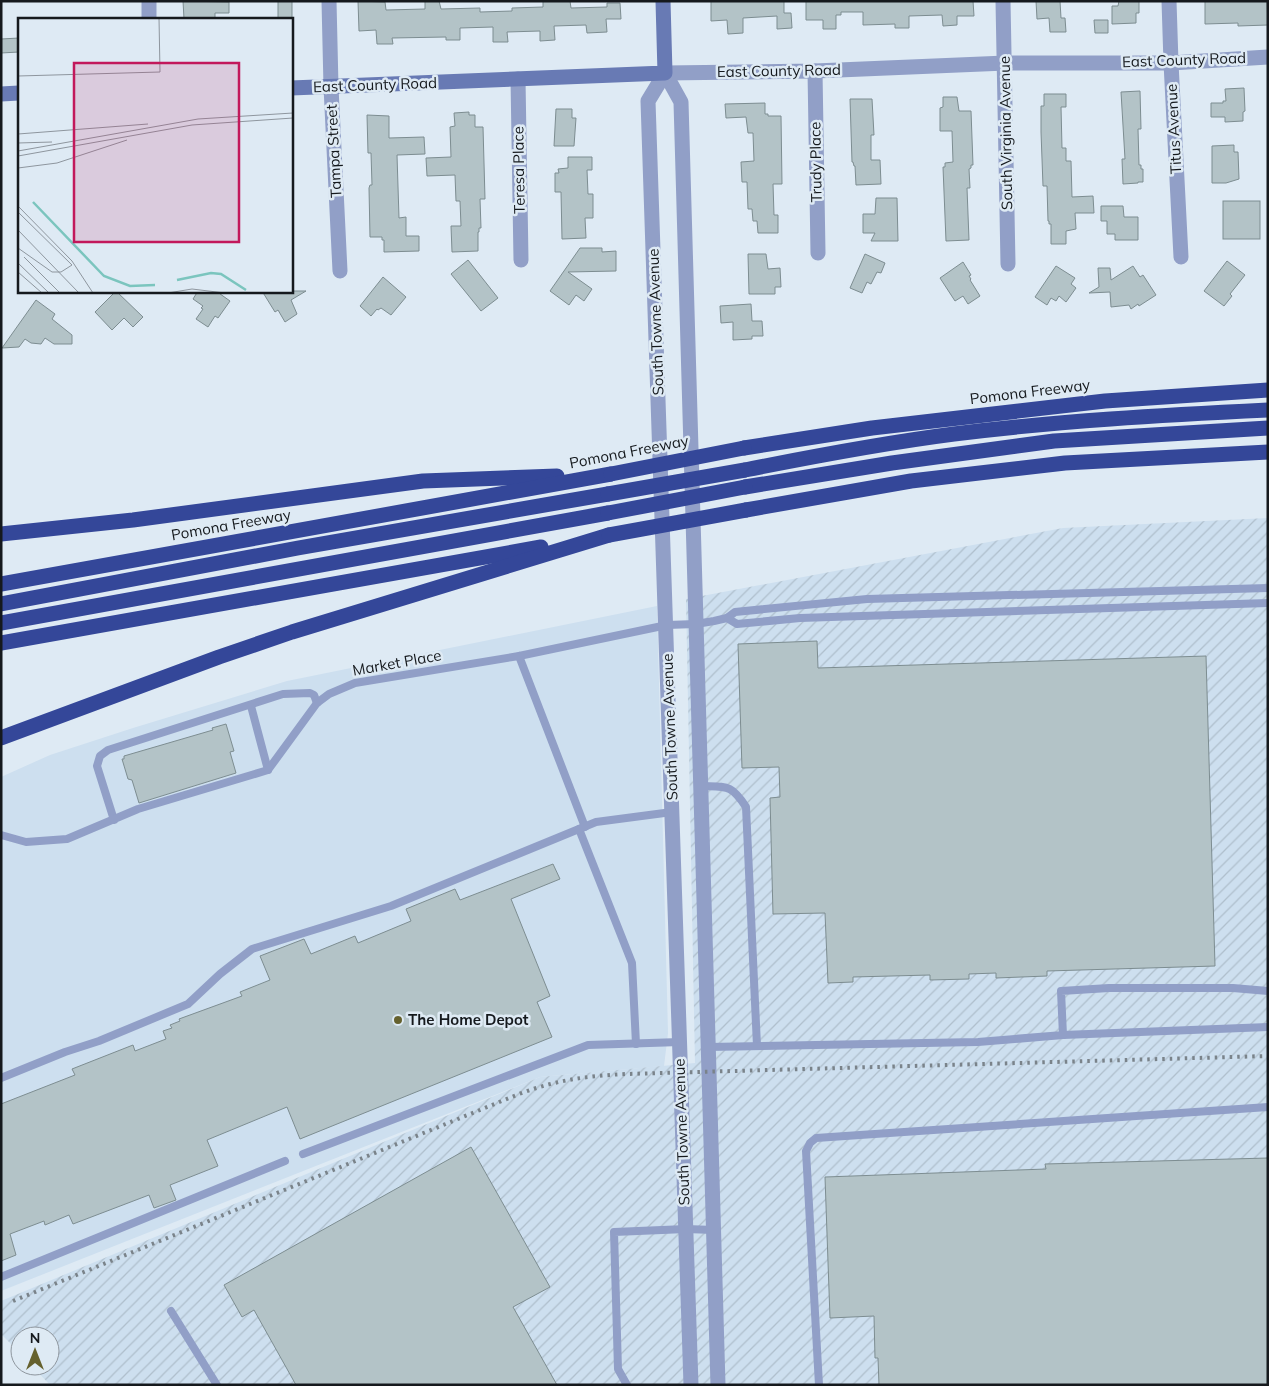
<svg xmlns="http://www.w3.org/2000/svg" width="1269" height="1386" font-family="Mulish,sans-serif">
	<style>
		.built { fill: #cddfef }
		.industrial { fill: url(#industrial-furrows) }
		.building { fill: #b3c3c7; stroke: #7d8d91 }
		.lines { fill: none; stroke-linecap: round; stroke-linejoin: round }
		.lane { stroke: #919fc7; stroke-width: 8 }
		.street { stroke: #919fc7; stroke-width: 15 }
		.secondary { stroke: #687ab4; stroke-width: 15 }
		.highway { stroke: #344799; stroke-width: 15 }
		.rail { stroke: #7a838a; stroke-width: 4; stroke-dasharray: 2.5 5; stroke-linecap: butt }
		.highway-bridge { stroke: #344799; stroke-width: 15 }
		.poi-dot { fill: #65612e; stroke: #deeaf4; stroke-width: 2 }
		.labels { text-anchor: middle; stroke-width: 5; stroke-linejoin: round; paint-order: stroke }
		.street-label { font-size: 15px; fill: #15191d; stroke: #deeaf4 }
		.poi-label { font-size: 15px; font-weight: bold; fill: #15191d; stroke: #deeaf4; text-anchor: start }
		.inset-river { fill: none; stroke: #7bc5be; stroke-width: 2.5 }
		.inset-road { fill: none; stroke: #8e969e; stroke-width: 1 }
		.view { fill: #c2185b; fill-opacity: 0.15; stroke: #c2185b; stroke-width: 2.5 }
		.inset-edge { fill: none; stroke: #15191d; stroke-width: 2.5 }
	</style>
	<defs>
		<pattern id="industrial-furrows" width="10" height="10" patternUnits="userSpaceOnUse" patternTransform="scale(1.25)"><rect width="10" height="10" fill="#cddfef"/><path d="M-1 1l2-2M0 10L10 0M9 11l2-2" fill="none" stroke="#afbfcc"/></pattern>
	</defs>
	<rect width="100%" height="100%" fill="#deeaf4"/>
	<polygon class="built" points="657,606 668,1033 664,1066 540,1077 1,1291 1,777 50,755 133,728 287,681"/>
	<polygon class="industrial" points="1268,518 1268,1385 50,1385 32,1366 50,1366 50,1336 20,1336 20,1353 1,1334 1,1301 540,1077 695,1063 686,599 1063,528"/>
	<g class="building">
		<polygon points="183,1 229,2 229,13 215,13 215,19 184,19"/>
		<rect x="278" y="1" width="14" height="18"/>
		<polygon points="358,1 385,2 386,10 425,9 425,1 439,1 441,9 480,8 480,12 512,11 512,8 543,7 543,1 570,1 571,8 607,7 607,3 620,3 621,19 606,19 607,32 587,33 586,25 554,26 555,40 540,41 540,31 507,32 508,42 493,42 493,27 460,28 460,40 446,40 446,37 392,38 393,44 377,44 376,30 359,31"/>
		<polygon points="711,1 784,1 784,13 791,13 792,28 777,29 777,16 743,18 743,33 728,34 727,20 711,21"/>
		<polygon points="806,1 973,1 974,16 957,16 957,25 943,26 942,15 909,16 909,28 895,28 895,24 863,25 863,12 841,12 841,15 836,15 836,29 823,29 823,20 806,20"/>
		<polygon points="1036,1 1060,1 1061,18 1065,18 1066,32 1050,32 1049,18 1037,19"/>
		<polygon points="1119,1 1139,1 1139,13 1136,13 1136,23 1112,24 1112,6 1118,6"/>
		<polygon points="1205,1 1267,1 1268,25 1238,26 1238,23 1205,24"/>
		<polygon points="1094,20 1108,20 1108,33 1095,33"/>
		<polygon points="19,38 19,52 1,53 1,39"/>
		<polygon points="1244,88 1245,111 1243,112 1243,121 1225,122 1225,117 1211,117 1211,103 1223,103 1223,101 1226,101 1225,89"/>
		<polygon points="1140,91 1141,129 1138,129 1139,165 1141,165 1141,169 1143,169 1143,182 1138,182 1138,183 1123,184 1122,159 1125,159 1121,92"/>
		<polygon points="1044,94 1066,94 1066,107 1061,107 1062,148 1066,148 1066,161 1071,161 1072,197 1093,196 1094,213 1075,213 1076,229 1066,231 1066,244 1051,244 1051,224 1049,224 1049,221 1048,221 1047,186 1043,186 1041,132 1041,106 1044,106"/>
		<polygon points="943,97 957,97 959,111 971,111 973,165 971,165 971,168 969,169 970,188 967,188 969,240 946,241 943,167 945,167 945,163 953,162 952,131 940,131 940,108 943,107"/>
		<polygon points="850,99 872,99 874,135 871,135 871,160 880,160 881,184 856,185 855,166 854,166 853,162 852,162"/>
		<polygon points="765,103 765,114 768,114 768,116 781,116 782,184 773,184 774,215 778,215 778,233 758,233 757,221 753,221 752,209 748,209 747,182 742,182 741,162 754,161 753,133 748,133 746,117 726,118 725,104"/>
		<polygon points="556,109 572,109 572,118 576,118 574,146 554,146"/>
		<polygon points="469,112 469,115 475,115 475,127 483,127 485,199 480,199 481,228 479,228 479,232 478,232 478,251 452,252 451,226 461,226 460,201 456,201 455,175 427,176 426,158 451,157 450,127 455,126 454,113"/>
		<polygon points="367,115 389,116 389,138 424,137 425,154 397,155 399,218 406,217 406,236 419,236 419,251 384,252 384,240 382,240 382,237 370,237 369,188 370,185 372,185 371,153 368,153"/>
		<polygon points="1234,145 1234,152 1238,152 1239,179 1226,183 1212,183 1212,146"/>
		<polygon points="568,157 592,157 592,170 587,170 588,194 593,194 593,218 585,218 586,238 562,239 561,192 555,192 555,173 559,173 558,169 568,168"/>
		<polygon points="876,198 897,198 898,241 871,241 875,233 863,233 863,214 875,214"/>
		<rect x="1223" y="201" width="37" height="38"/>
		<polygon points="1101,206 1123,206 1124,217 1138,217 1138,240 1115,240 1115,234 1107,234 1107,221 1101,221"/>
		<polygon points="580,248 602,248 602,252 616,251 616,271 568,272 592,289 584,301 576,295 569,305 550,291"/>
		<polygon points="748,254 766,254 768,269 780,268 781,287 775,287 775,294 749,294"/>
		<polygon points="865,254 885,263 881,273 877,272 871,284 867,282 862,293 850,288"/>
		<polygon points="468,260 498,298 481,311 451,274"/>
		<polygon points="1227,261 1245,275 1230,294 1232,296 1224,306 1204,291"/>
		<polygon points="963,262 971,275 969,276 971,279 970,280 980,296 968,304 963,296 955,301 940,278"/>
		<polygon points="1056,266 1075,278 1071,284 1076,288 1066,302 1059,296 1056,301 1051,298 1047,305 1035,297"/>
		<polygon points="1133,266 1140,277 1143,275 1156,295 1139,306 1138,304 1131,309 1129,305 1111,307 1110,292 1089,293 1099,287 1098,268 1110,268 1111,280"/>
		<polygon points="383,277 406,297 391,315 381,308 378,310 377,309 371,316 360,306"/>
		<polygon points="116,291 143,317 133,327 124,318 112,330 95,312"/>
		<polygon points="198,291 216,291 230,301 218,318 215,316 208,327 196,319 203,309 201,308 203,306 193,299"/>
		<polygon points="262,291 306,291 291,300 297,314 285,322 278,310 275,312"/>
		<polygon points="36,300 55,314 52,319 72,335 72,344 54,344 45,338 41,344 31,343 25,339 19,347 2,348"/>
		<polygon points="751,304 752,321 762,321 763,336 752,336 752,339 733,340 733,322 721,323 720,306"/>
		<polygon points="817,641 818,668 1206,656 1215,966 1047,971 1047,976 996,978 996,973 969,974 969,979 930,980 930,975 853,977 853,982 828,983 825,913 773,914 770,798 780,797 779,767 742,768 738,644"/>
		<polygon points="226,724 234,751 230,752 236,773 139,803 132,780 128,779 122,759 124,759 124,756 213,730 212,728"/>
		<polygon points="553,864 560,879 511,899 550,996 537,1002 552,1037 300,1139 287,1107 207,1140 218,1166 170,1185 176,1200 154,1208 149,1195 73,1224 69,1215 45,1225 44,1221 10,1234 16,1255 1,1261 1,1104 75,1075 72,1069 133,1045 135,1051 166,1039 163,1031 172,1028 170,1025 180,1021 179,1019 242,996 240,992 270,980 260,956 304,939 311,954 355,936 358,943 411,921 406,909 455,889 460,900"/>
		<polygon points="471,1147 550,1287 513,1307 557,1385 296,1385 254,1310 242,1317 224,1285"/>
		<polygon points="1268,1158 1268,1385 879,1385 878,1358 875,1358 874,1316 830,1318 825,1177 1046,1169 1045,1164"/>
	</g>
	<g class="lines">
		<g class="lane">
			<polyline points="727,618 737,624 800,618 1268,603"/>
			<polyline points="519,656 585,827"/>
			<polyline points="251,706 268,770"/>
			<path d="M 701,786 C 727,787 731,784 746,807 L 757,1046"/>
			<polyline points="114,820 97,766 100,756 108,750 283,694 310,693 314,695 317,703"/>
			<polyline points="579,829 632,963 636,1044"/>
			<polyline points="1,835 26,842 67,839 138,809 268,770 317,703 329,694 355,683 519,656 667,625 696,624 714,621 727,618 735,612 867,599 1268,588"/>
			<polyline points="1063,1035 1268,1027"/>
			<polyline points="708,1047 978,1042 1063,1035 1061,991 1109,988 1233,988 1268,991"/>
			<polyline points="1,1078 65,1052 99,1041 188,1004 220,974 252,949 391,906 596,822 672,812"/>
			<polyline points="303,1154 588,1045 680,1042"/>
			<polyline points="1,1277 285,1161"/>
			<polyline points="171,1311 217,1385"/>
			<polyline points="627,1385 618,1369 614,1232 686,1229 714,1230"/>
			<polyline points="819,1385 806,1151 810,1143 816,1138 1268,1107"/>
		</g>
		<g class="street">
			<polyline points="329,1 331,87 340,271"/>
			<polyline points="1003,1 1008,264"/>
			<polyline points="1169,1 1171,63 1181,257"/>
			<polyline points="149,19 149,1"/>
			<polyline points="815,71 818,253"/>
			<polyline points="665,73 648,101 691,1385"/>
			<polyline points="665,73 681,102 718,1385"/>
			<polyline points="665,73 815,71 1006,63 1171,63 1268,57"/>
			<polyline points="518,79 521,260"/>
		</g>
		<g class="secondary">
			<polyline points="291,88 665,73 663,1"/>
			<polyline points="1,94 19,93"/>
		</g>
		<g class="highway">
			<polyline points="744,448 872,428 1105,401 1268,390"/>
			<path d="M 745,470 C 815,456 884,443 954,434 C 1058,421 1163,415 1268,410"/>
			<polyline points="745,487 892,463 1054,441 1268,428"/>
			<polyline points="746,510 911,481 1065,463 1268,452"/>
			<polyline points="1,534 133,520 423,481 557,476"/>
			<polyline points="1,584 611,474"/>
			<polyline points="1,604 298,548 608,494"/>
			<polyline points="1,623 608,513"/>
			<polyline points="1,643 541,547"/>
			<polyline points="1,738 219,657 292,632 609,535"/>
		</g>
		<path class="rail" d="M 13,1301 L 519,1094 C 556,1080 586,1076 626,1074 L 1268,1056"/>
		<g class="highway-bridge">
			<polyline points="611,474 744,448"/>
			<polyline points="608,494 745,470"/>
			<polyline points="608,513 745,487"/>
			<polyline points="609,535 746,510"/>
		</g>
	</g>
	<circle class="poi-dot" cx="398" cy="1020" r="5"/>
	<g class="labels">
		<g class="street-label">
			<text transform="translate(1184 60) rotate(-2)" y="5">East County Road</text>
			<text transform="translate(779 71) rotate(-1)" y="5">East County Road</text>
			<text transform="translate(375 85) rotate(-2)" y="5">East County Road</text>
			<text transform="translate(1174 129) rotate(-93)" y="5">Titus Avenue</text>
			<text transform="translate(1006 133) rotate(-91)" y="5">South Virginia Avenue</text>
			<text transform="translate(334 151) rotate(-93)" y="5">Tampa Street</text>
			<text transform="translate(816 162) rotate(-91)" y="5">Trudy Place</text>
			<text transform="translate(519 170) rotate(-91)" y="5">Teresa Place</text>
			<text transform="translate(656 322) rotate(-92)" y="5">South Towne Avenue</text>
			<text transform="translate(1030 392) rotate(-7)" y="5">Pomona Freeway</text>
			<text transform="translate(629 452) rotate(-11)" y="5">Pomona Freeway</text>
			<text transform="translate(231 525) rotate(-10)" y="5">Pomona Freeway</text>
			<text transform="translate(397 663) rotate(-10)" y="5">Market Place</text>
			<text transform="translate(670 727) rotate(-92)" y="5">South Towne Avenue</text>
			<text transform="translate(682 1132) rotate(-92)" y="5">South Towne Avenue</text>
		</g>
		<g class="poi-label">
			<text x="408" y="1025">The Home Depot</text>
		</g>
	</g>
	<g transform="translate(18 18)">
		<rect width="275" height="275" fill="#deeaf4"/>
		<path class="inset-river" d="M 15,184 L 86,258 L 112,268 L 137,267M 159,262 L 193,255 L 203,256 L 228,272"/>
		<path class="inset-road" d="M 0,58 L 142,54 L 141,0M 0,116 L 130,106M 0,125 L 34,124M 0,133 L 180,101 L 275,95M 0,138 L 174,107 L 275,100M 0,150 L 39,145 L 109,122M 0,188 L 54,243 L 75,275M 0,194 L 54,247M 0,212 L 61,275M 0,230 L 34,254 L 43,254 L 54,247M 6,239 L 42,275M 0,245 L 31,275M 0,254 L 24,275M 150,275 L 174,271 L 207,275"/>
		<path class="view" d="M 56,45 L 221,45 L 221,224 L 56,224 Z"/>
		<rect width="275" height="275" class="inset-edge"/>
	</g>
	<rect width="1269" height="1386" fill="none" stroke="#15191d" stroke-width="5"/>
	<g transform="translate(35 1351)"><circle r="24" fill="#deeaf4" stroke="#8e969e"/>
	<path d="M0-4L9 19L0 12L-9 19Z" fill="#65612e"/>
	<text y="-8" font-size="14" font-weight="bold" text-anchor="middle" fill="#15191d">N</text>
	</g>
</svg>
